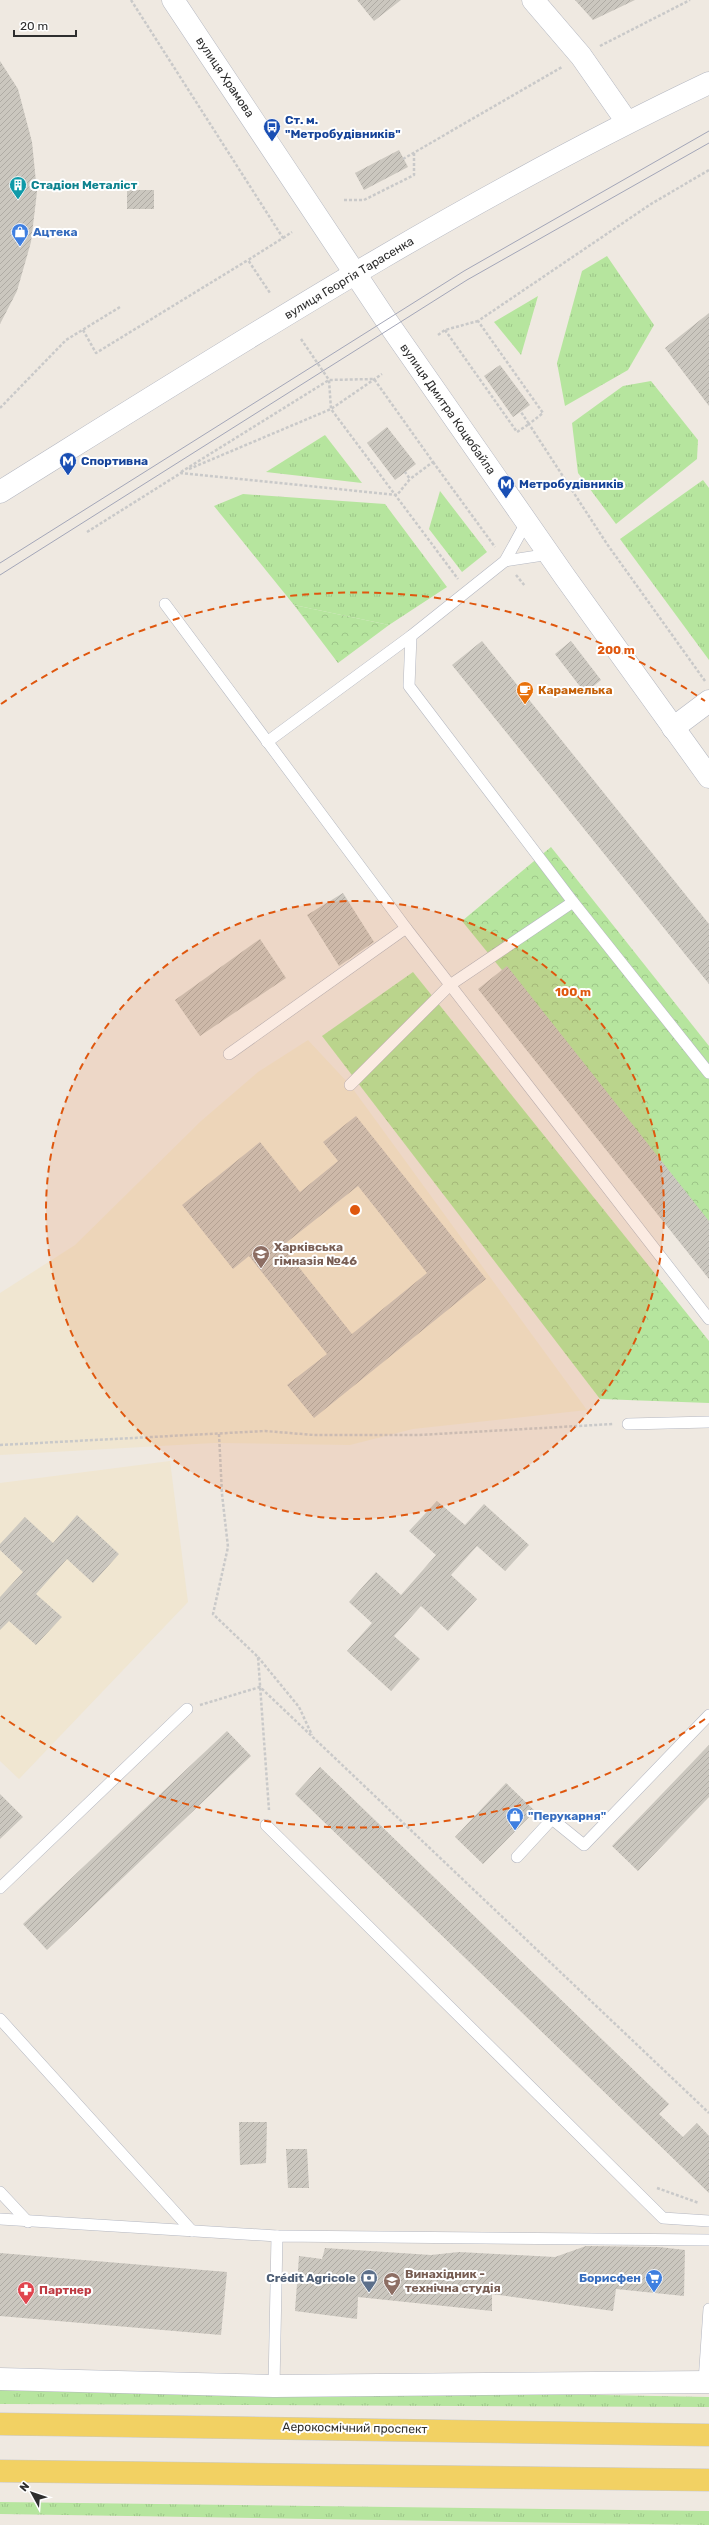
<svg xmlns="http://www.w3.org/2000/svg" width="709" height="2525" font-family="Rubik,sans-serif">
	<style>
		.education { fill: #f0e6d1 }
		.grass { fill: url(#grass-tufts) }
		.forest { fill: url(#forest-crowns) }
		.building { fill: url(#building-hatch); fill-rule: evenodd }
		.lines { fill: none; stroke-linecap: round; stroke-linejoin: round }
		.lane-casing { stroke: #b4b7c1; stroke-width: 12 }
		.street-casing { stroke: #b4b7c1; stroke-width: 23 }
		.secondary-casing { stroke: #b4b7c1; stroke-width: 23 }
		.primary-casing { stroke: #c9c9c9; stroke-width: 23 }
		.path { stroke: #c9c9c9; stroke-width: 2.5; stroke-dasharray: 3 2; stroke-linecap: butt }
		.lane { stroke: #fff; stroke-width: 11 }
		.street { stroke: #fff; stroke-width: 22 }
		.secondary { stroke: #fff; stroke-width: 22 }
		.primary { stroke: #f2d163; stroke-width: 22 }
		.tram { stroke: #a3a6b8; stroke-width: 1 }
		.ring { fill: none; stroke: #df570e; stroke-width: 2; stroke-dasharray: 7 5 }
		.labels { text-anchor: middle; stroke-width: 4; stroke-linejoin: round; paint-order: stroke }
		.street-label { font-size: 12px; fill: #2e2e2e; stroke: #fff }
		.transit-label { font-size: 12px; font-weight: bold; fill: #164399; stroke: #fff; text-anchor: start }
		.culture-label { font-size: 12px; font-weight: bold; fill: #0d838f; stroke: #fff; text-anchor: start }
		.shop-label { font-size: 12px; font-weight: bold; fill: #366cbe; stroke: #fff; text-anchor: start }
		.food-label { font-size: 12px; font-weight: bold; fill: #c56008; stroke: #fff; text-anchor: start }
		.education-label { font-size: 12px; font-weight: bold; fill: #785e54; stroke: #fff; text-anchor: start }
		.service-label { font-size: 12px; font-weight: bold; fill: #4e5e75; stroke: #fff; text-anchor: end }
		.health-label { font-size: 12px; font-weight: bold; fill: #be3a42; stroke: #fff; text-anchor: start }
		.centre { fill: #df570e; stroke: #fff; stroke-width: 2 }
		.ring-label { font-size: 12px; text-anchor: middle; font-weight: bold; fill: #df570e; stroke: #fff; stroke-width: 4; stroke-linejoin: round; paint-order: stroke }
	</style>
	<defs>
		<pattern id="grass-tufts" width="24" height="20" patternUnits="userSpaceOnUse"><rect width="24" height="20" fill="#b6e59e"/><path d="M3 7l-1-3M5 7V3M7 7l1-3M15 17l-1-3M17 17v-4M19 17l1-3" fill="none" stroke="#9dc588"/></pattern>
		<pattern id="forest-crowns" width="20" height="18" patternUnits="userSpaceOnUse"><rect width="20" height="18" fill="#b6e59e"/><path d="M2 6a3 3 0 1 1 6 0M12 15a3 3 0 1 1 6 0" fill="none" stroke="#9dc588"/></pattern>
		<pattern id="building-hatch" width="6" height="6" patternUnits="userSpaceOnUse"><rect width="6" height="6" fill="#cbc7bf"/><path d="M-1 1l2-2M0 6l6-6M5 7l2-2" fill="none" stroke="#afaba4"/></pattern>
	</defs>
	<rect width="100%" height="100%" fill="#efe9e1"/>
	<g class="education">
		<polygon points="308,1040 350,1085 587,1410 413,1429 350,1445 214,1443 0,1455 0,1293 75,1245 201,1121 258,1072"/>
		<polygon points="170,1461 188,1602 19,1779 0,1761 0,1483"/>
	</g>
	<g class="grass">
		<polygon points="607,256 654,325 628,370 565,406 557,363 582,271"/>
		<polygon points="538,296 521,355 494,322"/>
		<polygon points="651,381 698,440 697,459 616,524 578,473 572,423 623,386"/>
		<polygon points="325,435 362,483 266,472"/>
		<polygon points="703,480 709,488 709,660 620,539"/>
		<polygon points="440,491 487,552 462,572 429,529"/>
		<polygon points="243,494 385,504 447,587 389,625 294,605 214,506"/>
		<polygon points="0,2384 709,2397 709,2407 0,2404"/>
		<polygon points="0,2502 709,2511 709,2525 0,2514"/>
	</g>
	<g class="forest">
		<polygon points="294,605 389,625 338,663"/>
		<polygon points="551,847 709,1046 709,1224 462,921"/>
		<polygon points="413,972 709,1341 709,1403 600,1399 322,1036"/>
	</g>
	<g class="building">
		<polygon points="357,0 401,0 374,21"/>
		<polygon points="575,0 635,0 593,20"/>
		<polygon points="0,61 18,89 32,142 37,192 31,242 17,291 0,324"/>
		<polygon points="399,150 408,167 364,190 355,173"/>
		<rect x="127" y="190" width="27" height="19"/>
		<polygon points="709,313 709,406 665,348"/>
		<polygon points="500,365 530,405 513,417 484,376"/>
		<polygon points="387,427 416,464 395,480 367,443"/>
		<polygon points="482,641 709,924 709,984 452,665"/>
		<polygon points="571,641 601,680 585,693 555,654"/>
		<polygon points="343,893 374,942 339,966 307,915"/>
		<polygon points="260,939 286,978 200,1036 175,1000"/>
		<polygon points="507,966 709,1221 709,1279 478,989"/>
		<path d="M 356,1116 L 486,1279 L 314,1418 L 287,1385 L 327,1354 L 249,1256 L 233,1269 L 182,1205 L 260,1142 L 300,1192 L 338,1161 L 323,1142 ZM 358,1186 L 427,1273 L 352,1334 L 282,1246 Z"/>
		<polygon points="437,1501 465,1525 484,1504 529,1545 505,1571 477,1546 451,1575 477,1599 448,1631 421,1606 394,1636 420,1659 391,1691 347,1651 372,1623 349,1602 376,1572 401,1595 436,1555 409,1531"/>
		<polygon points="77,1515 119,1554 93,1583 67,1559 36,1594 62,1617 36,1645 9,1621 0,1630 0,1597 23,1572 0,1550 0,1544 25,1517 53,1543"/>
		<polygon points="227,1731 251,1756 47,1950 23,1924"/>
		<polygon points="709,1745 709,1797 638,1871 612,1846"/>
		<polygon points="320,1767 669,2104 659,2114 683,2137 697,2123 709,2136 709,2193 295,1794"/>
		<polygon points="506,1783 535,1811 483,1864 455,1837"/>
		<polygon points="0,1794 23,1817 0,1839"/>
		<polygon points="239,2122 267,2122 266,2163 240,2165"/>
		<polygon points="286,2149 307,2149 309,2188 288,2188"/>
		<polygon points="586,2246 659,2247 685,2250 684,2296 616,2289 613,2311 492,2294 492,2311 358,2297 357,2319 295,2311 299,2256 322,2259 325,2248 431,2255 459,2252 555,2257"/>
		<polygon points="0,2253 227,2272 221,2335 0,2316"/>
	</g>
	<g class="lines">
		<defs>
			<g id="lane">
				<polyline points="505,561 550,554"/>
				<polyline points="165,604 406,928"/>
				<polyline points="411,636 409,686 573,902 709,1073"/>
				<polyline points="267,742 411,636 505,561 527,521"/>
				<polyline points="229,1054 406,928 709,1319"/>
				<polyline points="350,1085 450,985 573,902"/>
				<polyline points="628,1424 709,1422"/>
				<polyline points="266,1825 663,2218 709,2221"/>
				<polyline points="517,1857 552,1819 584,1845 709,1715"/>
				<polyline points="0,1888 187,1709"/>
				<polyline points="0,2019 192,2231"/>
				<polyline points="0,2192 28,2222"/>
				<polyline points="0,2219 277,2236"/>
				<polyline points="704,2382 709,2309"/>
				<polyline points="274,2386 277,2236 709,2240"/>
			</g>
			<g id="street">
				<polyline points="533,0 581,56 627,122"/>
				<polyline points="673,728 709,701"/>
				<polyline points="0,2379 274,2386 709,2382"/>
			</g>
			<g id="secondary">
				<polyline points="173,0 386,320 565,577 709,777"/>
				<path d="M 0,492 C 231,348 462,200 709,83"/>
			</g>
			<g id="primary">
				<polyline points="0,2424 709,2435"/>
				<polyline points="0,2471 709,2480"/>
			</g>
		</defs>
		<use href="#lane" class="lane-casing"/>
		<use href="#street" class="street-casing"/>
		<use href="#secondary" class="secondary-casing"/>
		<use href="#primary" class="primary-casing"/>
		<g class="path">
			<polyline points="131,0 283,238 248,260 270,293"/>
			<polyline points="600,46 690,0"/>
			<polyline points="403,159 562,67"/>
			<polyline points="344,200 364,200 414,175 414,153"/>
			<polyline points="283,238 292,232"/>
			<polyline points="83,330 96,353 248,260"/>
			<polyline points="445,330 517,432 529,424 521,412"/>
			<polyline points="438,335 445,330 478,321"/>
			<polyline points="301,339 329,380 331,409 458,579"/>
			<polyline points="0,408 66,340 120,307"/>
			<polyline points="433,462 495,547"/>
			<polyline points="189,469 331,409 382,374"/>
			<polyline points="181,472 329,380 374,379 433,462 410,479"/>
			<polyline points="87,532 181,473 397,495 410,479 405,472"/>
			<polyline points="516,575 525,586"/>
			<polyline points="705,681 607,544 529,424 543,413 478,321 651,204 709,170"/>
			<polyline points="219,1434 222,1494 228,1547 213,1614 258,1657 269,1810"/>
			<polyline points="0,1445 265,1431 314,1435 419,1435 613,1424"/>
			<polyline points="258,1657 299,1707 312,1735"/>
			<polyline points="200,1705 260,1687 709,2113"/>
			<polyline points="657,2188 699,2203"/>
		</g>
		<use href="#lane" class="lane"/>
		<use href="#street" class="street"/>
		<use href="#secondary" class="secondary"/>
		<use href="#primary" class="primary"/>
		<g class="tram">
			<polyline points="0,563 464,271 709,131"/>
			<polyline points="0,575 467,280 709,143"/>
		</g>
	</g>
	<circle cx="355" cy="1210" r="309" fill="#df570e" fill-opacity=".12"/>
	<g class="ring">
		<circle cx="355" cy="1210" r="309"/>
		<path d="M705 1719A618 618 0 0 1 1 1716M1 704A618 618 0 0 1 705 701"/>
	</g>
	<defs>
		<symbol id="bus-pin" viewBox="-11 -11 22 30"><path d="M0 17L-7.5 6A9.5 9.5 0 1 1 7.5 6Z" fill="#1a4fb4" stroke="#fff"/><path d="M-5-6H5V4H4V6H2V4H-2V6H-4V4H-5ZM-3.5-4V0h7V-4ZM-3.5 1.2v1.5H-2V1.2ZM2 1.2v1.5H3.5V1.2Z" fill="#fff"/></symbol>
		<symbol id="building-pin" viewBox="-11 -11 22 30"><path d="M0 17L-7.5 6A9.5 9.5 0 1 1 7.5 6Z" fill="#0f9aa8" stroke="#fff"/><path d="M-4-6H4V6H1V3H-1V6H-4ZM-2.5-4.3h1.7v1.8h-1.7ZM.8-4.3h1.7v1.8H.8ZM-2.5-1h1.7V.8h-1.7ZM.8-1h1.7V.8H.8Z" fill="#fff"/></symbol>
		<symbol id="shop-pin" viewBox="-11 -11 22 30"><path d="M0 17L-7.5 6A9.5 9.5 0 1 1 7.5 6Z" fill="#3f7fe0" stroke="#fff"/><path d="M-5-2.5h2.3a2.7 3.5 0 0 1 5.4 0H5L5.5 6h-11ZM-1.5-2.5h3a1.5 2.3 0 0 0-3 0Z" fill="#fff"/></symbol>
		<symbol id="metro-pin" viewBox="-11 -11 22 30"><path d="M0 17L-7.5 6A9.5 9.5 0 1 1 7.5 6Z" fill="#1a4fb4" stroke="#fff"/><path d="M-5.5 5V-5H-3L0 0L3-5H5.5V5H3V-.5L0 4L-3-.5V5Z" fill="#fff"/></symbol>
		<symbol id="cafe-pin" viewBox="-11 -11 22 30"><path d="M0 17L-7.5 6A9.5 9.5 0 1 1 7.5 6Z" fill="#e8710a" stroke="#fff"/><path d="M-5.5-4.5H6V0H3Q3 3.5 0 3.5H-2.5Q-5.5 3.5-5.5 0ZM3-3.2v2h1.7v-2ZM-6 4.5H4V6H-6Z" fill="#fff"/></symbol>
		<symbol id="school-pin" viewBox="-11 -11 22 30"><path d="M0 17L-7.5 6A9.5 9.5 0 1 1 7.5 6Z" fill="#8d6e63" stroke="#fff"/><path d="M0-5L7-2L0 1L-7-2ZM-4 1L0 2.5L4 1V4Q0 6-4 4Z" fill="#fff"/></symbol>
		<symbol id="bank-pin" viewBox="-11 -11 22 30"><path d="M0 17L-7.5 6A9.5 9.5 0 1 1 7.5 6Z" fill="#5c6f8a" stroke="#fff"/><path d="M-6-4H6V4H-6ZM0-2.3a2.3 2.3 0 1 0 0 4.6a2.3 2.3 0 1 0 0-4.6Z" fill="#fff"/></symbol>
		<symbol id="supermarket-pin" viewBox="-11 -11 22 30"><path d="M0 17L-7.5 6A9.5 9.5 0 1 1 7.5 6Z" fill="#3f7fe0" stroke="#fff"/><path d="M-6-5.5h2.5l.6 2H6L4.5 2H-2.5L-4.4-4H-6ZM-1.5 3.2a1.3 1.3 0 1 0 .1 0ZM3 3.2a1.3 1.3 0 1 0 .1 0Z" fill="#fff"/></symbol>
		<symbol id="pharmacy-pin" viewBox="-11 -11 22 30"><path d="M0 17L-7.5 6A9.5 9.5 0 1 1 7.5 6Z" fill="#e0444e" stroke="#fff"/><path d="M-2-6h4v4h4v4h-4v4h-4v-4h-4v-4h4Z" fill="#fff"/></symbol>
	</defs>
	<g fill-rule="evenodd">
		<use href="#bus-pin" x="262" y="117" width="20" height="27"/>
		<use href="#building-pin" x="8" y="175" width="20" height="27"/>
		<use href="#shop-pin" x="10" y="222" width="20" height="27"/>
		<use href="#metro-pin" x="58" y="451" width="20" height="27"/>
		<use href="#metro-pin" x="496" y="474" width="20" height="27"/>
		<use href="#cafe-pin" x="515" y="680" width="20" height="27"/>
		<use href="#school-pin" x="251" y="1244" width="20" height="27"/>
		<use href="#shop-pin" x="505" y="1806" width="20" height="27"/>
		<use href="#bank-pin" x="359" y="2268" width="20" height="27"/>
		<use href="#supermarket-pin" x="644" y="2268" width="20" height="27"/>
		<use href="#school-pin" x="382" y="2271" width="20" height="27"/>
		<use href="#pharmacy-pin" x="16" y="2280" width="20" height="27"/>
	</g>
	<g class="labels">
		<g class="street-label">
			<text transform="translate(225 77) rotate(56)" y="4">вулиця Храмова</text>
			<text transform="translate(349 278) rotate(-31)" y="4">вулиця Георгія Тарасенка</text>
			<text transform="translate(448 409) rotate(55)" y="4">вулиця Дмитра Коцюбайла</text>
			<text transform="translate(355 2428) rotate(1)" y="4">Аерокосмічний проспект</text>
		</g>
		<g class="transit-label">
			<text x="285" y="124">Ст. м.<tspan x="285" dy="14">"Метробудівників"</tspan></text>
			<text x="81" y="465">Спортивна</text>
			<text x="519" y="488">Метробудівників</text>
		</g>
		<g class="culture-label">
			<text x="31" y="189">Стадіон Металіст</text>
		</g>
		<g class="shop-label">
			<text x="33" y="236">Ацтека</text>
			<text x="528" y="1820">"Перукарня"</text>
			<text x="641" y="2282" text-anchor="end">Борисфен</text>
		</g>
		<g class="food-label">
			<text x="538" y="694">Карамелька</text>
		</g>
		<g class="education-label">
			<text x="274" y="1251">Харківська<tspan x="274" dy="14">гімназія №46</tspan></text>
			<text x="405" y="2278">Винахідник -<tspan x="405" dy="14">технічна студія</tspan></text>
		</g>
		<g class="service-label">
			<text x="356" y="2282">Crédit Agricole</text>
		</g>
		<g class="health-label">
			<text x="39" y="2294">Партнер</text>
		</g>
	</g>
	<circle cx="355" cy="1210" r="6" class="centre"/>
	<g class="ring-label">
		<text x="616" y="654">200 m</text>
		<text x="573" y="996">100 m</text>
	</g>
	<g transform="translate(32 2493) rotate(310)" stroke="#ffffff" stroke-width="3" paint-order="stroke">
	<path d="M0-3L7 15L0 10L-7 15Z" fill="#2e2e2e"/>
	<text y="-6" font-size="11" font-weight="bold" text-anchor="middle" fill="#2e2e2e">N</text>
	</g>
	<path d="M14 30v6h62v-6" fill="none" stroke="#2e2e2e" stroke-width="2"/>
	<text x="20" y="30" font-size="12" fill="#2e2e2e" stroke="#ffffff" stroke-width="3" paint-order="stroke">20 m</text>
</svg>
